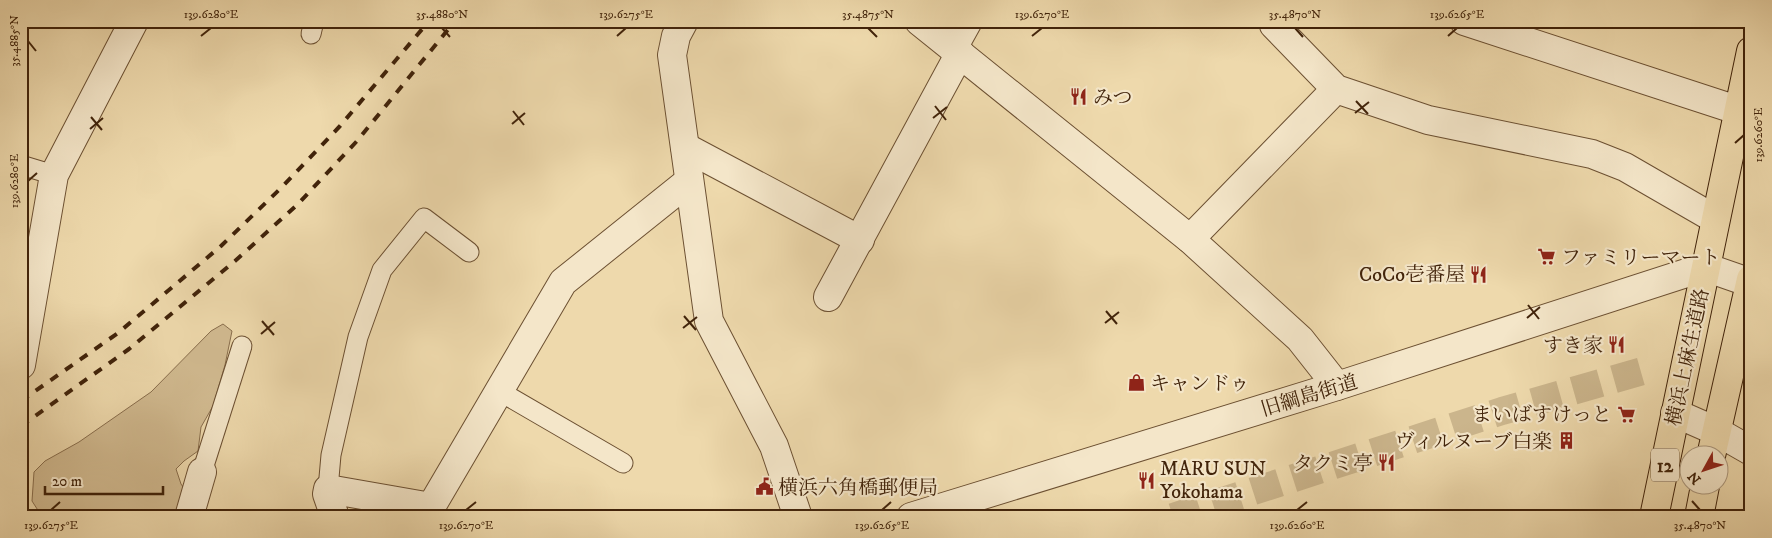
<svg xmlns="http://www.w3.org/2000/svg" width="1772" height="538" font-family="'IM FELL DW Pica','Noto Serif JP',serif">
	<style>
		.green { fill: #d1ba90; stroke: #896e4d }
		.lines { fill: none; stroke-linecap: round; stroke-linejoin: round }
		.pedestrian-tunnel { stroke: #cbb58c; stroke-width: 28; stroke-dasharray: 28 14; stroke-linecap: butt }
		.service-casing { stroke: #6c5032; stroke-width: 21 }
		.minor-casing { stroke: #6c5032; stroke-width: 30 }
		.tertiary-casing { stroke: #6c5032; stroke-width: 30 }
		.primary-casing { stroke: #41230a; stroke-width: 30 }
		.service { stroke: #f4e6c9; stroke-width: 19 }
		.minor { stroke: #f4e6c9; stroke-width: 28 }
		.tertiary { stroke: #f4e6c9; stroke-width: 28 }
		.primary { stroke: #eed9ac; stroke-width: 28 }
		.rail { stroke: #41230a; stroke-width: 4; stroke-dasharray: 9 9; stroke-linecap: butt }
		.ticks { fill: none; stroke: #41230a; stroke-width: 2 }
		.labels { text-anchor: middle; stroke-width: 4.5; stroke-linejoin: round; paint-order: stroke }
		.shield { fill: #f4e6c9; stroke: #775e43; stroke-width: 1 }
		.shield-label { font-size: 19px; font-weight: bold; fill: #41230a }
		.poi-label { font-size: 20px; fill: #41230a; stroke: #f4e6c9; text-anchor: start }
		.street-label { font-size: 20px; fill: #41230a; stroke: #f4e6c9 }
		.neatline { fill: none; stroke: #41230a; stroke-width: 2 }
		.ticks-label { font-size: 12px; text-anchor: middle; fill: #41230a }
	</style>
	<rect width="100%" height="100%" fill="#eed9ac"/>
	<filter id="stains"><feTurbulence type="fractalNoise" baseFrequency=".004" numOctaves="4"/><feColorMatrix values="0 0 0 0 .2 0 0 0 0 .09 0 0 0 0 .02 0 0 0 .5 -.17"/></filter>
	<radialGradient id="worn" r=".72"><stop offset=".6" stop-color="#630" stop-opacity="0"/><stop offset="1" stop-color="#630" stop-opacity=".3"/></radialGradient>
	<polygon class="green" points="223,324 232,331 225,365 213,406 201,427 198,451 184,461 176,469 181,484 188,494 182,517 58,517 41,515 32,501 34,472 45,461 79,442 151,392 211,331"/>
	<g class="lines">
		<polyline class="pedestrian-tunnel" points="1173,517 1502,411 1650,369"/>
		<defs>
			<g id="service">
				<polyline points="311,34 314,21"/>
				<polyline points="21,165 54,175"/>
				<polyline points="499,391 623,463"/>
				<polyline points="202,472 242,346"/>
				<polyline points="328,489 331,455 358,337 382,270 424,218 469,252"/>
			</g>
			<g id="minor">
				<polyline points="684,21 676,36 672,55 709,321 774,446 798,517"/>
				<polyline points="919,21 1190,239 1300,339 1337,386"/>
				<polyline points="1275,21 1274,25 1336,89 1428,120 1592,154 1625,167 1715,219"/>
				<polyline points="1464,21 1737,110"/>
				<polyline points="953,48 968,21"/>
				<polyline points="685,147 860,240"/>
				<polyline points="1190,239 1336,89"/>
				<polyline points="828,297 960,53"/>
				<polyline points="21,365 54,175 134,21"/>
				<polyline points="189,517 202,472"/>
				<polyline points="335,517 327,494 328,489 431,507 563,282 689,181"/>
				<polyline points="911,517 1337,386 1705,267 1751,283"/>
			</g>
			<polyline id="tertiary" points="1675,413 1716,431 1751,451"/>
			<g id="primary">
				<polyline points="1711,456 1751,279"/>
				<polyline points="1654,517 1751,51"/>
				<polyline points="1699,517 1705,486"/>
			</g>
		</defs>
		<use href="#service" class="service-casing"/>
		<use href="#minor" class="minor-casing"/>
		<use href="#tertiary" class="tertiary-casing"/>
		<use href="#primary" class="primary-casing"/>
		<use href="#service" class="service"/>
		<use href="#minor" class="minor"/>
		<use href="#tertiary" class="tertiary"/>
		<use href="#primary" class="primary"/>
		<g class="rail">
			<polyline points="21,401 118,333 221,246 283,186 340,126 429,21"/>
			<polyline points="21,426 129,349 235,261 298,204 357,141 455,21"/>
		</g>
	</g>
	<path class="ticks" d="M 442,28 L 450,37M 868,28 L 877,37M 1295,28 L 1303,37M 201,36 L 211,28M 617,36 L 626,28M 1032,36 L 1042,28M 1448,36 L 1457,28M 28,41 L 36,51M 1356,101 L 1368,114M 935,106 L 946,120M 513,111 L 524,125M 1355,113 L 1369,102M 91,117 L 102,130M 933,118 L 947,107M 512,124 L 525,113M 90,129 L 103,118M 1735,143 L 1744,135M 28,181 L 37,173M 1528,305 L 1539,319M 1106,311 L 1117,324M 684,316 L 696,330M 1527,318 L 1540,307M 262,321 L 274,335M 1105,323 L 1119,312M 683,328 L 697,317M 261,334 L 275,322M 1692,501 L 1700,510M 51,510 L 60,502M 466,510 L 476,502M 882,510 L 891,502M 1297,510 L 1307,502"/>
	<defs>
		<symbol id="restaurant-bare" viewBox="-9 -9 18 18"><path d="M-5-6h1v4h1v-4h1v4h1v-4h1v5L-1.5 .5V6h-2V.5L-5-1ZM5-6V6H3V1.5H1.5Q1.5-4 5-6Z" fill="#8f2418" stroke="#f4e6c9" stroke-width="2.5" paint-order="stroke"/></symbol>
		<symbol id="supermarket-bare" viewBox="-9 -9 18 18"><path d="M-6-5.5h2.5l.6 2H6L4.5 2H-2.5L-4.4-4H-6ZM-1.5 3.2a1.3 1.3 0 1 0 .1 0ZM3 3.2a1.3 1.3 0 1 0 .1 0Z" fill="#8f2418" stroke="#f4e6c9" stroke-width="2.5" paint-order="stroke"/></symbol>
		<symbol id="shop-bare" viewBox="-9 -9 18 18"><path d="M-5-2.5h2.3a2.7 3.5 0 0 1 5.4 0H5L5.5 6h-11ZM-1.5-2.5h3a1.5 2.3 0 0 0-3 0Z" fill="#8f2418" stroke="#f4e6c9" stroke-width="2.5" paint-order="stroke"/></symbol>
		<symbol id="building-bare" viewBox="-9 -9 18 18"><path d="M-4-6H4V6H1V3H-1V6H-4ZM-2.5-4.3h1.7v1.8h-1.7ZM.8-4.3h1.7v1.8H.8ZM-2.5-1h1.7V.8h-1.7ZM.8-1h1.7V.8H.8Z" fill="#8f2418" stroke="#f4e6c9" stroke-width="2.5" paint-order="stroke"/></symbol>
		<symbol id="civic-bare" viewBox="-9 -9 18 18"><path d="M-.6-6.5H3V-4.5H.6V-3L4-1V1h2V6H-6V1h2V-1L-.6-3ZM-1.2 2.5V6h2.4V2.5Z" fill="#8f2418" stroke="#f4e6c9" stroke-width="2.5" paint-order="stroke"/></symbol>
	</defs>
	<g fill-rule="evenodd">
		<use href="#restaurant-bare" x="1066" y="84" width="25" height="25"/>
		<use href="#supermarket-bare" x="1534" y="244" width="25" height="25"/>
		<use href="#restaurant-bare" x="1466" y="262" width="25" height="25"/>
		<use href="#restaurant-bare" x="1604" y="332" width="25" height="25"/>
		<use href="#shop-bare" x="1124" y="370" width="25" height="25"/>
		<use href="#supermarket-bare" x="1614" y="402" width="25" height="25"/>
		<use href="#building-bare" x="1554" y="428" width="25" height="25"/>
		<use href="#restaurant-bare" x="1374" y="450" width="25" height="25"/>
		<use href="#restaurant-bare" x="1134" y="468" width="25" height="25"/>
		<use href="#civic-bare" x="752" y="474" width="25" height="25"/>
	</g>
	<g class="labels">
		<rect class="shield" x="1651" y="448.5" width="28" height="33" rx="4"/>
		<g class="shield-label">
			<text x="1665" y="472">12</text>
		</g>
		<g class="poi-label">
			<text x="1093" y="104">みつ</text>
			<text x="1561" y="264">ファミリーマート</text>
			<text x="1465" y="281" text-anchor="end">CoCo壱番屋</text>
			<text x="1603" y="352" text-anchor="end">すき家</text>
			<text x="1150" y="390">キャンドゥ</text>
			<text x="1612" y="421" text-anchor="end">まいばすけっと</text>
			<text x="1552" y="448" text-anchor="end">ヴィルヌーブ白楽</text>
			<text x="1373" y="470" text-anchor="end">タクミ亭</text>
			<text x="1160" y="475">MARU SUN<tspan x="1160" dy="23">Yokohama</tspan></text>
			<text x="778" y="494">横浜六角橋郵便局</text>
		</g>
		<g class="street-label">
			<text transform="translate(1687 357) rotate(-78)" y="7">横浜上麻生道路</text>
			<text transform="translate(1309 395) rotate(-17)" y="7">旧綱島街道</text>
		</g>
	</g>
	<rect width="1772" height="538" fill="none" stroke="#eed9ac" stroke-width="55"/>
	<g transform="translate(1704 470) rotate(230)"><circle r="24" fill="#f4e6c9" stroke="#ac987d"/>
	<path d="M0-4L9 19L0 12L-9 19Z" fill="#8f2418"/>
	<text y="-8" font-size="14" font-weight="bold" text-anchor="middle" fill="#41230a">N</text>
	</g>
	<path d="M45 486v8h118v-8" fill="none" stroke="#41230a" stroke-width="2.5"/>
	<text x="52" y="486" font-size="15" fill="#41230a" stroke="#f4e6c9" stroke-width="4" paint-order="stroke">20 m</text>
	<rect x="28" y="28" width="1716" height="482" class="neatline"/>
	<g class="ticks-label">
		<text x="211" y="18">139.6280°E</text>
		<text x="442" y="18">35.4880°N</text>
		<text x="626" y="18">139.6275°E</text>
		<text x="868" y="18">35.4875°N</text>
		<text x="1042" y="18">139.6270°E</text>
		<text x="1295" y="18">35.4870°N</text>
		<text x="1457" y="18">139.6265°E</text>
		<text transform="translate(14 41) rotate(-90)" y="4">35.4885°N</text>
		<text transform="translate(1758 135) rotate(-90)" y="4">139.6260°E</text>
		<text transform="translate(14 181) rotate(-90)" y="4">139.6280°E</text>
		<text x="51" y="529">139.6275°E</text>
		<text x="466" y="529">139.6270°E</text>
		<text x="882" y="529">139.6265°E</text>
		<text x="1297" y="529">139.6260°E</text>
		<text x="1700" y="529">35.4870°N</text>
	</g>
	<rect width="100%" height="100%" filter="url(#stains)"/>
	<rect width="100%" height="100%" fill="url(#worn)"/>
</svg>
